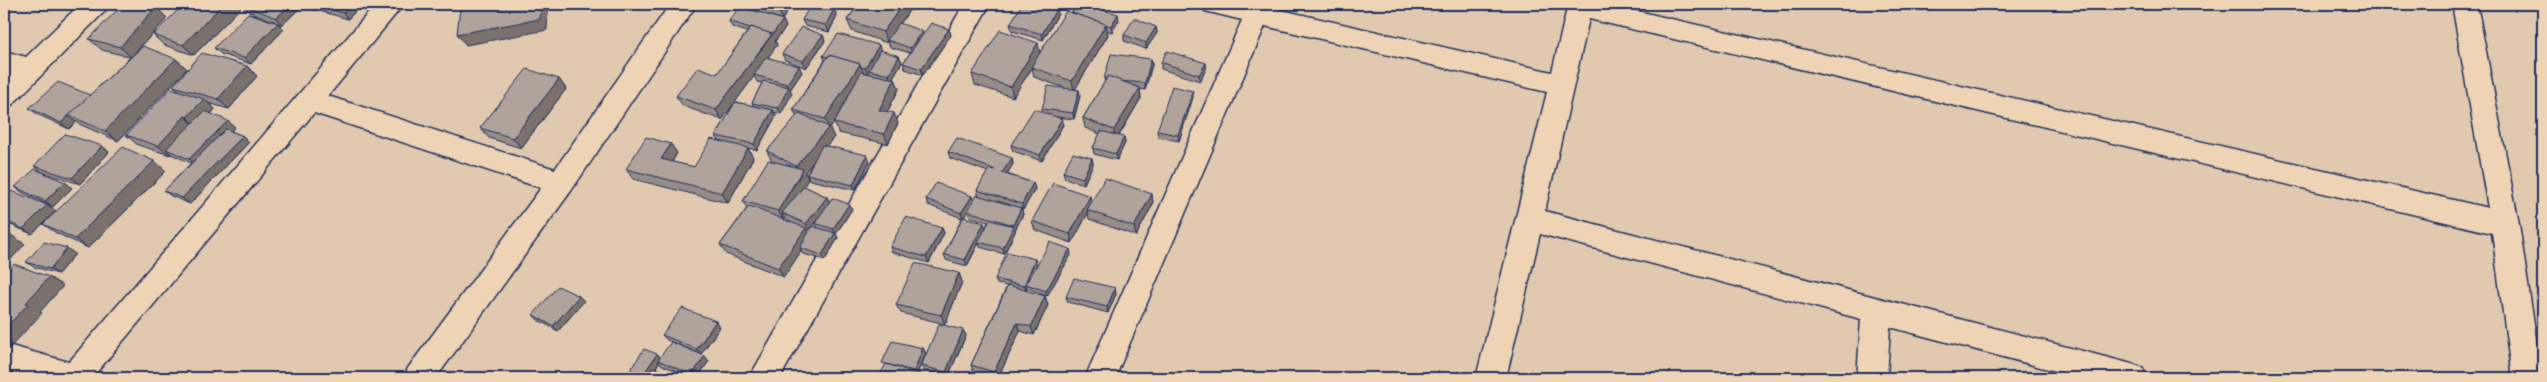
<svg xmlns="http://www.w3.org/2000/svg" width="2547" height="382" font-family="'Playpen Sans',sans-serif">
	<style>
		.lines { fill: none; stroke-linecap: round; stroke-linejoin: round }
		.minor-casing { stroke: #1b2f5e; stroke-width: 3 }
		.minor { fill: #eed3b5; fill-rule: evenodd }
		.wall { fill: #978c86; stroke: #1b2f5e; fill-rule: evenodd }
		.shaded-wall { fill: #7b726d; stroke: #1b2f5e }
		.building { fill: #b0a39c; stroke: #1b2f5e }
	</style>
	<rect width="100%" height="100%" fill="#e1c9b0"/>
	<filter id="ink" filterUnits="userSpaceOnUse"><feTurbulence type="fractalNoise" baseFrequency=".02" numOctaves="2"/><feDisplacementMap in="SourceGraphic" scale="10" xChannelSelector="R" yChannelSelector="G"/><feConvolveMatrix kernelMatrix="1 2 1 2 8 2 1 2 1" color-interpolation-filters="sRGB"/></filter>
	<g filter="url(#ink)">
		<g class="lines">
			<defs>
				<g id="minor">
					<polygon points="80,4 109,4 105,11 13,104 4,107 4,79 10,73 4,71 4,51 26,57"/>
					<polygon points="376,4 404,4 328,96 555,169 670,4 697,4 571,191 436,378 404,378 408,368 541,188 314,113 92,378 30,378 4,370 4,344 69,362"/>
					<polygon points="964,4 990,4 780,378 749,378"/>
					<polygon points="1202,4 1255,4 1552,72 1568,4 1607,4 2488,208 2452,4 2477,4 2519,224 2542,378 2512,378 2492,233 1589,19 1545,211 2132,364 2143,368 2147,378 2082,378 1890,327 1887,378 1857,378 1861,319 1540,234 1506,378 1476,378 1547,92 1265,26 1115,378 1085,378 1242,20 1205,11"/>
				</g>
			</defs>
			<use href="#minor" class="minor-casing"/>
			<use href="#minor" class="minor"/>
		</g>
		<g class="wall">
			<polygon points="184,4 360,4 361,5 348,19 305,7 303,5 282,25 278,23 284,29 251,64 221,54 214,48 276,22 248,11 243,5 194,55 164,45 153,35"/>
			<path d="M 743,4 L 787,4 L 789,9 L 782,20 L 768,15 L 783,20 L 786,27 L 775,41 L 777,45 L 768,57 L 802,72 L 790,90 L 792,93 L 781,114 L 774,112 L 776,116 L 757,150 L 748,148 L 753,158 L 728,203 L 633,179 L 626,169 L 677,153 L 672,162 L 694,167 L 719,141 L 716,136 L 735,102 L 722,120 L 683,106 L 676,96 L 717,74 L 747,32 L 732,27 L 729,21 L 746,8 ZM 754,76 L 757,82 L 762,83 L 752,103 L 754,106 L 735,102 Z"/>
			<polygon points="859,4 914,4 913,5 909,4 910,9 900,24 923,34 949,29 951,35 923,75 905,69 903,63 910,53 890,47 888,42 887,43 852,31 847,20"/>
			<polygon points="1072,13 1119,20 1112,32 1107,31 1108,35 1075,89 1079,90 1080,96 1074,119 1056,117 1063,125 1042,161 1013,151 1011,145 1042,112 1042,109 1065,88 1034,77 1032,68 1013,97 975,85 972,74 1040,52"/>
			<polygon points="1058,14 1043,40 1012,31 1010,24"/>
			<polygon points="837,16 829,32 805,26 802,20"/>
			<polygon points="167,18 137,51 176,59 187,69 118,141 81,125 76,122 69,129 37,114 29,108 90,95 130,57 102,50 89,39"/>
			<polygon points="1156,27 1157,33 1146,49 1124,41 1124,35"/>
			<polygon points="823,35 825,41 806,68 785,60 782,54"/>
			<path d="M 881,51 L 899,56 L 902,62 L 892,79 L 895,79 L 899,89 L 887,112 L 898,123 L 888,144 L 839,133 L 834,123 L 838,116 L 830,129 L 834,137 L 826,146 L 870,161 L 855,190 L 810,180 L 807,174 L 813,161 L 805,172 L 808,179 L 804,186 L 827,197 L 829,201 L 849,204 L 852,209 L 836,234 L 838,238 L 825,260 L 803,254 L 801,251 L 784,277 L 726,254 L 720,245 L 747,208 L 743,201 L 772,161 L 767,151 L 797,116 L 793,110 L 825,60 L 823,56 ZM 818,219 L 815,223 L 818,228 L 812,226 Z"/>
			<polygon points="1151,59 1152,65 1145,90 1140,89 1141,98 1119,136 1124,137 1125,143 1117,160 1094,154 1093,148 1100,134 1085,128 1083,118 1105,81 1104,79"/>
			<polygon points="1161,62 1206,63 1206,69 1200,81 1161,69"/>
			<polygon points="257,76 229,109 208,103 215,109 211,114 235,127 231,131 243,136 249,142 190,204 171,196 164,191 191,163 171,154 170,155 138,145 126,135 179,90 173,86"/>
			<polygon points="559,79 566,89 521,148 489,138 480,128"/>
			<polygon points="1193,97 1179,141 1158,137 1157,131"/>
			<polygon points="102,146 109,152 80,184 42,172 34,166"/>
			<path d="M 948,152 L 1012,158 L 1013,164 L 1007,174 L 1033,183 L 1035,189 L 1023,210 L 1021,209 L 1023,214 L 1015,230 L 1015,232 L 1004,254 L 980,247 L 979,243 L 967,266 L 946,260 L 944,254 L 962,218 L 928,205 L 926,199 L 972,196 L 974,202 L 979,196 L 977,190 L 988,172 L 950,158 ZM 973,202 L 968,211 L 970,217 L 988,222 L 986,228 L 964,217 Z"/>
			<polygon points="1092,158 1093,164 1084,184 1065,178 1063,172"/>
			<polygon points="154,161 166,171 88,248 56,233 43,224"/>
			<polygon points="65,182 72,188 53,207 23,193 15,187"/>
			<polygon points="1152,194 1153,204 1136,236 1089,219 1088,213 1072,243 1035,230 1032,221 1092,202"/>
			<polygon points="4,199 47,205 56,211 32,234 4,222"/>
			<polygon points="942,228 944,233 929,263 892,252 890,247"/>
			<polygon points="75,254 58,274 34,267 26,262"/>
			<polygon points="1071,255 1047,296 1027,288 1026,291 1045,296 1048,305 1034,335 1020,331 998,378 992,378 974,373 971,365 1007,286 997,284 995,279 1037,264"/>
			<polygon points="959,273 962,282 945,324 901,313 896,305"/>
			<polygon points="1115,288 1116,294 1108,313 1068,302 1066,297"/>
			<polygon points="579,296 584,301 558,331 538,320 533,315"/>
			<polygon points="720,327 701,354 667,340 662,335"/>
			<polygon points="966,335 948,377 923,370 921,366"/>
			<polygon points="657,354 660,357 709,361 697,378 694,378 662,365 659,362 656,368 625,378"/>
		</g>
		<g class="shaded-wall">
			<polygon points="223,4 244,4 194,55 183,45"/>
			<polygon points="292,4 302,4 303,5 282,25 276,18"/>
			<polygon points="351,4 360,4 361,5 348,19 343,13"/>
			<polygon points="541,4 548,4 547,30 466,45 457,34"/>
			<polygon points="786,4 787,4 789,9 782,20 780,13"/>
			<polygon points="903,4 908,4 910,9 887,43 883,32"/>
			<polygon points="156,7 167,18 131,57 120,47"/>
			<polygon points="1057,8 1058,14 1043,40 1042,34"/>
			<polygon points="834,9 837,16 829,32 826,25"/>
			<polygon points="1118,14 1119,20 1112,32 1111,26"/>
			<polygon points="783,20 786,27 775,41 777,45 722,120 716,110"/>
			<polygon points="278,23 284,29 251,64 244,58"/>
			<polygon points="1106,24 1108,35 1074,91 1072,81"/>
			<polygon points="1156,27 1157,33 1146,49 1146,43"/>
			<polygon points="949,29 951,35 923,75 921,69"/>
			<polygon points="922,31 924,37 913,54 910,48"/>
			<polygon points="823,35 825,41 806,68 803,61"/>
			<polygon points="1038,43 1040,54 1031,67 1032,68 1013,97 1011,87"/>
			<polygon points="879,45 881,52 869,70 869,71 867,74 865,68"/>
			<polygon points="899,56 902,62 891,81 889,75"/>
			<polygon points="176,59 187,69 118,141 105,131"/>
			<polygon points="1151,59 1152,65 1145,90 1145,83"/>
			<polygon points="1206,63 1206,69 1200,81 1199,75"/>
			<polygon points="860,64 864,74 830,129 834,137 805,172 808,179 787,216 782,213 785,219 784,221 778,211 801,174 796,166 829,127 825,119"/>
			<polygon points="247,66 257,76 229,109 218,99"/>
			<polygon points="799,66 802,72 790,90 792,93 781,114 778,108 788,88 787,84"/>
			<polygon points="559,79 566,89 521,148 513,138"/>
			<polygon points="895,79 899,89 883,120 879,110"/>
			<polygon points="1140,88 1141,98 1116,140 1114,130"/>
			<polygon points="1079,90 1080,96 1074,119 1073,113"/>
			<polygon points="1193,91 1193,97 1179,141 1178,135"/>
			<polygon points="204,99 215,109 198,127 187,117"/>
			<polygon points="773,110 776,116 757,150 754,144"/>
			<polygon points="894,113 898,123 888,144 884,134"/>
			<polygon points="68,116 76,122 69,129 61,123"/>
			<polygon points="185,116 196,127 166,149 171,154 170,155 158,146"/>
			<polygon points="1062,119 1063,125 1042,161 1040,155"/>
			<polygon points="228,121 235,127 196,165 189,159"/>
			<polygon points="243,136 249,142 190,204 182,198"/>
			<polygon points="1124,137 1125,143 1117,160 1116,154"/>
			<polygon points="671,144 677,153 668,169 661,159"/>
			<polygon points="102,146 109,152 80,184 72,178"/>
			<polygon points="748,148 753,158 728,203 722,193"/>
			<polygon points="867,155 870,161 855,190 853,185"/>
			<polygon points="1012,158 1013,164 1004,179 1002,173"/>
			<polygon points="1092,158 1093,164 1084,184 1083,178"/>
			<polygon points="154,161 166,171 88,248 75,239"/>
			<polygon points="4,172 9,176 4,182"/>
			<polygon points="65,182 72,188 53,207 45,201"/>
			<polygon points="1033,183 1035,189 1023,210 1022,204"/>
			<polygon points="1152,194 1153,204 1136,236 1134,227"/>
			<polygon points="972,196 974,202 963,219 961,213"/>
			<polygon points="1090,196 1092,205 1087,210 1088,213 1072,243 1070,234"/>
			<polygon points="827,197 830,203 809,230 806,224"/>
			<polygon points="849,204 852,209 836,234 838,238 825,260 822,255 835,233 833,229"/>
			<polygon points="47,205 56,211 32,234 23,229"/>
			<polygon points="1021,208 1023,214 1015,230 1015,232 1004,254 1003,248 1013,227 1013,225"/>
			<polygon points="984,223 986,228 967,266 965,260"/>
			<polygon points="806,228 811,237 800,248 801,251 784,277 778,268"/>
			<polygon points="942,228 944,233 929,263 926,257"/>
			<polygon points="11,235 25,244 4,267 4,243"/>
			<polygon points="67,248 75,254 58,274 50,269"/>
			<polygon points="1070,249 1071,255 1047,296 1046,291"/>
			<polygon points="1035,259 1037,265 1026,284 1027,288 1026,291 1024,286"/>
			<polygon points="959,273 962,282 945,324 941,315"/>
			<polygon points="49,277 63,286 40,312 42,313 6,352 4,351 4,330 26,303"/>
			<polygon points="1115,288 1116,294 1108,313 1107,307"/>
			<polygon points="579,296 584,301 558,331 553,326"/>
			<polygon points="1045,296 1048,305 1034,335 1031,327"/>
			<polygon points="716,321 720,327 701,354 697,349"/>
			<polygon points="1017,323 1020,331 998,378 997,378 994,372"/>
			<polygon points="963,330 966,335 948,377 946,372"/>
			<polygon points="923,348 926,353 916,376 914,371"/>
			<polygon points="657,354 662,359 658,360 659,362 649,378 641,378"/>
			<polygon points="705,356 709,361 697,378 695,378 692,375"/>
		</g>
		<g class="building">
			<polygon points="123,4 143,4 156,7 120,47 89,39"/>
			<polygon points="184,4 223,4 183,45 153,35"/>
			<polygon points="242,4 292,4 276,18"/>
			<polygon points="311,4 351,4 343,13"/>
			<polygon points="485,4 541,4 540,19 457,34 460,8"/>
			<polygon points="746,4 786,4 780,13"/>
			<polygon points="811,4 834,9 826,25 802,20"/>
			<polygon points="859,4 903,4 883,32 847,20"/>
			<polygon points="1022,4 1043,4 1057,8 1042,34 1010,24"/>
			<polygon points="1076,4 1082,4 1118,14 1111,26 1072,13"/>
			<polygon points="740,6 783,20 772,35 772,34 751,27 750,28 729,21"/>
			<polygon points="1066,11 1106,24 1072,81 1031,67"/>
			<polygon points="248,13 278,23 244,58 214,48"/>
			<polygon points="1134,18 1156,27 1146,43 1124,35"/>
			<polygon points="899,23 922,31 910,48 887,40"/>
			<polygon points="931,23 949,29 921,69 903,63"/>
			<polygon points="751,27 772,34 716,110 676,96 698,67 717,74"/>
			<polygon points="801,27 823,35 803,61 782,54"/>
			<polygon points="1000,30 1038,43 1011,87 972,74"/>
			<polygon points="838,34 879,45 865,68 861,67 860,64 829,55 827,57 823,56"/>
			<polygon points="143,46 176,59 105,131 68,115"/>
			<polygon points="880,50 899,56 889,75 869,70"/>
			<polygon points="1167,51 1206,63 1199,75 1161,62"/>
			<polygon points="202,53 247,66 218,99 173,86"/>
			<polygon points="1111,54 1151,59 1145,83 1120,81 1108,76 1106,79 1104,79"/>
			<polygon points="829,55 860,64 825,119 793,110"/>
			<polygon points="766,57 799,66 787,84 754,75"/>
			<polygon points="527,69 559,79 513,138 480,128"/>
			<polygon points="861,72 895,79 879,110 894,113 884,134 834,123"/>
			<polygon points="1108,76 1140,88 1114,130 1083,118"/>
			<polygon points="763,81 789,87 778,108 752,103"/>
			<polygon points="58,82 90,95 61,123 29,108"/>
			<polygon points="1048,86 1079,90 1073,113 1042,109"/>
			<polygon points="1172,86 1193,91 1178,135 1157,131"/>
			<polygon points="171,88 204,99 187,117 185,116 158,146 126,135"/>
			<polygon points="735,102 773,110 754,144 716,136"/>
			<polygon points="1034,109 1062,119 1040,155 1011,145"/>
			<polygon points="205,111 228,121 189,159 166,149"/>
			<polygon points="799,113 829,127 796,166 767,151"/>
			<polygon points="226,129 243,136 182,198 164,191"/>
			<polygon points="1101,131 1124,137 1116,154 1093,148"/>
			<polygon points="65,134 102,146 72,178 34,166"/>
			<polygon points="646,137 671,144 661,159 694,167 711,139 748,148 722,193 626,169"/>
			<polygon points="957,138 1012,158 1002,173 1033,183 1022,204 977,190 989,169 995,170 948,152"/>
			<polygon points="822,145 867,155 853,185 807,174"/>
			<polygon points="123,147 154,161 75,239 43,224"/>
			<polygon points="1073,153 1092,158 1083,178 1063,172"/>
			<polygon points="768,160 803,169 778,211 743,201"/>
			<polygon points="35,169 65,182 45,201 15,187"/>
			<polygon points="1105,178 1152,194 1134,227 1087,210"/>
			<polygon points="936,183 972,196 961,213 926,199"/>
			<polygon points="1053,183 1090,196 1070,234 1032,221"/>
			<polygon points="804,186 827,197 806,224 782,213"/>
			<polygon points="12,191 47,205 23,229 4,220 4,199"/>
			<polygon points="977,195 1021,208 1013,225 968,211"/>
			<polygon points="832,198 849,204 833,229 815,223"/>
			<polygon points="749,206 806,228 778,268 720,245"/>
			<polygon points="906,217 942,228 926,257 890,247"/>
			<polygon points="963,217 984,223 965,260 944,254"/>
			<polygon points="990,220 1014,226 1003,248 978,242"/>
			<polygon points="812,226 835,233 822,255 800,248"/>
			<polygon points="4,232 11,235 4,243"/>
			<polygon points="44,242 67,248 50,269 26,262"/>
			<polygon points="1050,242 1070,249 1046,291 1026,284"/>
			<polygon points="1007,252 1035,259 1024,286 995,279"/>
			<polygon points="915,263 959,273 941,315 896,305"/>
			<polygon points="14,264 49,277 26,303 28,304 4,330 4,275"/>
			<polygon points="1074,278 1115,288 1107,307 1066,297"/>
			<polygon points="1008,285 1045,296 1031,327 1017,323 994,372 971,365"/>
			<polygon points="558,286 579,296 553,326 533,315"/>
			<polygon points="682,308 716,321 697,349 662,335"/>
			<polygon points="939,324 963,330 946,372 921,366"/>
			<polygon points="892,341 923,348 914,371 882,363"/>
			<polygon points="671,342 705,356 692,375 658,360"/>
			<polygon points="644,349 657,354 641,378 625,378"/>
			<polygon points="886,364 933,378 878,378"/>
			<polygon points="653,367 681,378 645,378"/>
			<polygon points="1001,374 1014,378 999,378"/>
		</g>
	</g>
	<rect width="2547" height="382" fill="none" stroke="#eed3b5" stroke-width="20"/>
	<rect x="10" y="10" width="2527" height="362" fill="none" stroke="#1b2f5e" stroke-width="2" filter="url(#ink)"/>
</svg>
